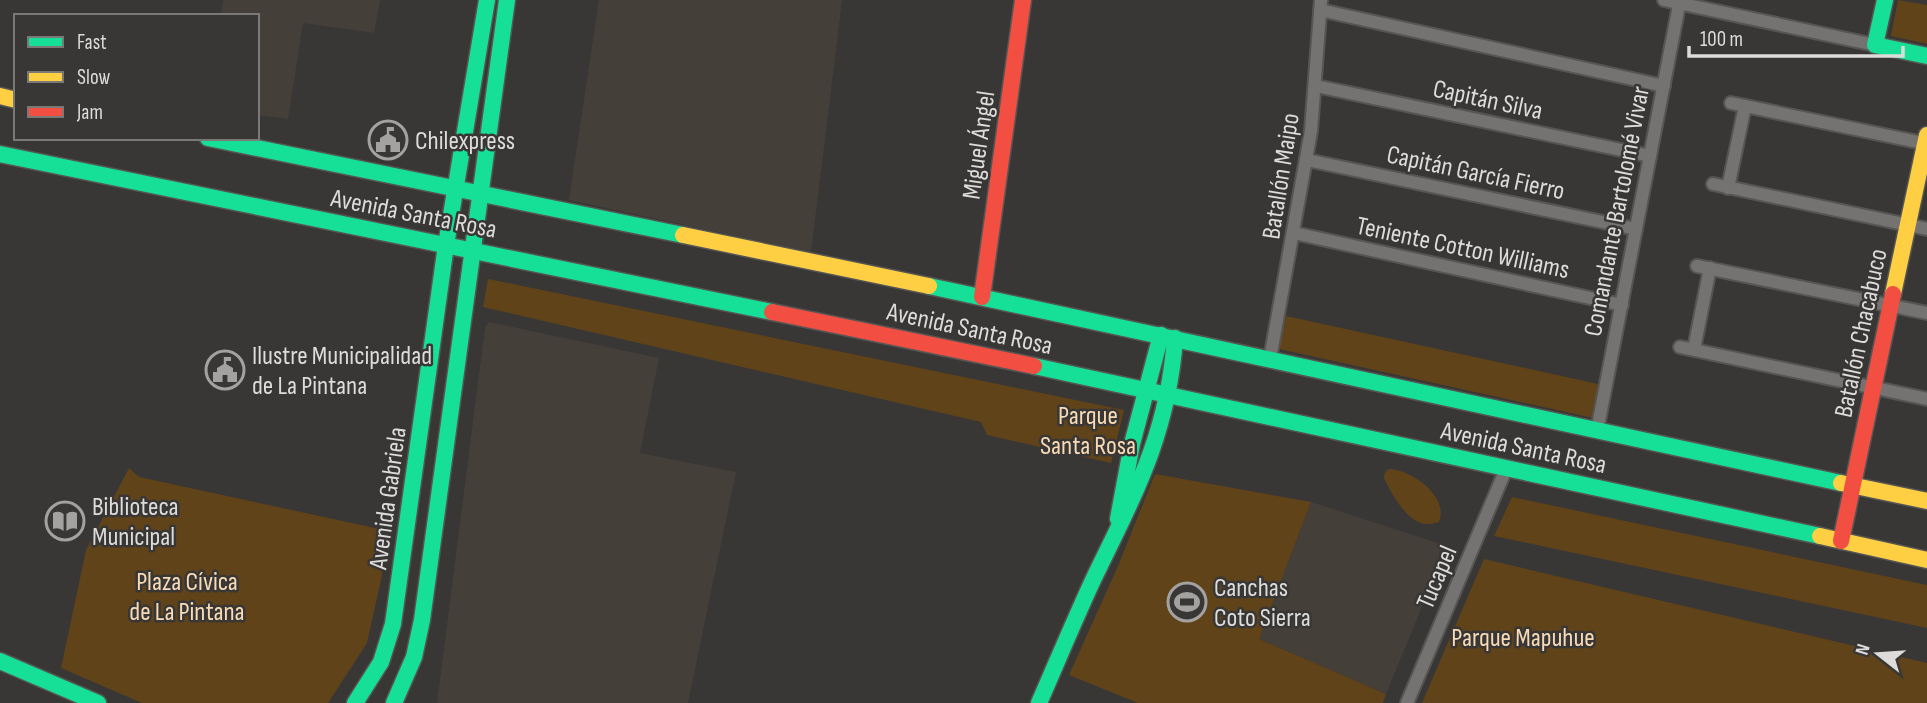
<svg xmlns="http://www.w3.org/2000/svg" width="1927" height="703" font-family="'Sofia Sans Condensed',sans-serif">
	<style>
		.built { fill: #443f39 }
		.green { fill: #604319 }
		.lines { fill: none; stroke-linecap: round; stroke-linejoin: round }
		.street-casing { stroke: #555554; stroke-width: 16 }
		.fast-casing { stroke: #555554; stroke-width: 19 }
		.slow-casing { stroke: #555554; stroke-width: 19 }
		.jam-casing { stroke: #555554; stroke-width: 19 }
		.street { stroke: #747372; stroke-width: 12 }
		.fast { stroke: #16e098; stroke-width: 16 }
		.slow { stroke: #ffcf43; stroke-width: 16 }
		.jam { stroke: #f24e42; stroke-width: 16 }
		.labels { text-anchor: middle; stroke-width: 5; stroke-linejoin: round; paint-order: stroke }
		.street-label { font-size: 26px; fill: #dddcdb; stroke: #393735 }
		.poi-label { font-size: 26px; fill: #dddcdb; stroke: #393735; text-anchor: start }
		.park-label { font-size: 26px; fill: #f8dbb6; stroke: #393735 }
	</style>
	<rect width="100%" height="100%" fill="#383736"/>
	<g class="built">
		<polygon points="223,0 380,0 374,33 303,23 288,119 257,115 257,16 221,16"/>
		<polygon points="599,0 842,0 811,252 569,200"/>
		<polygon points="489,322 659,358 640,453 736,472 688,703 437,703 485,328"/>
		<polygon points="1311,502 1447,546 1386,694 1259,639"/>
	</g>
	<g class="green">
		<polygon points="1898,0 1927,5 1927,44 1891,36"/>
		<polygon points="488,279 1124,410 1111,463 987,435 981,422 483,307"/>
		<polygon points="1286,316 1598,384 1593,418 1279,349"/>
		<polygon points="129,468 139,477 384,530 382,575 367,643 328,703 142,703 61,668 86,550"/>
		<path d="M 1389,469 C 1412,470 1449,496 1439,522 C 1435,523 1432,524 1428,524 C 1408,525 1391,493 1384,478 L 1385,472 Z"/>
		<polygon points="1155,474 1311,502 1259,639 1386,694 1383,703 1138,703 1069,675 1118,566"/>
		<polygon points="1512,497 1927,585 1927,628 1494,536"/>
		<polygon points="1484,559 1927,663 1927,703 1422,703"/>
	</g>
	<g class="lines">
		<defs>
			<g id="street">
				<polyline points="1664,0 1875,45"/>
				<polyline points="1320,10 1664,86"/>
				<polyline points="1316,86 1650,156"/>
				<polyline points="1731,103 1927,144"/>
				<polyline points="1307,160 1636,229"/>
				<polyline points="1713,184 1927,229"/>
				<polyline points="1728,188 1745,106"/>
				<polyline points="1294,233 1622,305"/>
				<polyline points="1697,266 1927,313"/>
				<polyline points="1680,347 1927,399"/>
				<polyline points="1694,349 1710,268"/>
				<polyline points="1270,359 1311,131 1321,0"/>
				<polyline points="1597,431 1680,0"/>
				<polyline points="1407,703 1506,469"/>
			</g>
			<g id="fast">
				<polyline points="1885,0 1875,45 1927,56"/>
				<polyline points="208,138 683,235"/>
				<polyline points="0,154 772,312"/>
				<polyline points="929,286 1841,483"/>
				<polyline points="1034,366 1820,536"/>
				<polyline points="1118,519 1132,444 1161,335"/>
				<polyline points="0,661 98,703"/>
				<polyline points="355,703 381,662 393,624 446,245 487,0"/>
				<polyline points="394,703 414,657 422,620 507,0"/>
				<path d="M 1039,703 C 1057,662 1074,621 1093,580 C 1134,495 1168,435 1175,338"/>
			</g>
			<g id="slow">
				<polyline points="0,96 16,100"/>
				<polyline points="683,235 929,286"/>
				<polyline points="1893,294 1927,135"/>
				<polyline points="1841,483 1927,501"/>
				<polyline points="1820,536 1927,560"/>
			</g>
			<g id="jam">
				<polyline points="982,297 1023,0"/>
				<polyline points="772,312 1034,366"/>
				<polyline points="1841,541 1893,294"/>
			</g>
		</defs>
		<use href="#street" class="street-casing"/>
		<use href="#fast" class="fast-casing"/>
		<use href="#slow" class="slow-casing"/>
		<use href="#jam" class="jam-casing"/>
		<use href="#street" class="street"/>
		<use href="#fast" class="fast"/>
		<use href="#slow" class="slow"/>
		<use href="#jam" class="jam"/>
	</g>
	<defs>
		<symbol id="civic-ring" viewBox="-11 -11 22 22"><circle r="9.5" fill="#393735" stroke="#a3a2a1" stroke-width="1.5"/><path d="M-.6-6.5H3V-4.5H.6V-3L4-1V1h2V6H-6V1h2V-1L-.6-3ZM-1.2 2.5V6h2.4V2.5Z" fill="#a3a2a1"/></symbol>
		<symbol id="library-ring" viewBox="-11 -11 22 22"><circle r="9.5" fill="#393735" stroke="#a3a2a1" stroke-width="1.5"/><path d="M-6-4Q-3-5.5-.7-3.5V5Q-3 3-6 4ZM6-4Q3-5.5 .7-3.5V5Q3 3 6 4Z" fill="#a3a2a1"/></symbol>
		<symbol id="stadium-ring" viewBox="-11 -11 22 22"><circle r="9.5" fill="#393735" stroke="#a3a2a1" stroke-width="1.5"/><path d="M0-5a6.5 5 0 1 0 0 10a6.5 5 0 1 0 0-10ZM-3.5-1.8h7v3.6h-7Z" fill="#a3a2a1"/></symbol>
	</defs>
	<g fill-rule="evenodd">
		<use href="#civic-ring" x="366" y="118" width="44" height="44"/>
		<use href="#civic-ring" x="203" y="348" width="44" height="44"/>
		<use href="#library-ring" x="43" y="499" width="44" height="44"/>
		<use href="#stadium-ring" x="1165" y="580" width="44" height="44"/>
	</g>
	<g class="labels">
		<g class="street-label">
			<text transform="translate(1488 99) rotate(12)" y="9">Capitán Silva</text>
			<text transform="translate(978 145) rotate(-82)" y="9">Miguel Ángel</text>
			<text transform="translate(1476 172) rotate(12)" y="9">Capitán García Fierro</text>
			<text transform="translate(1280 176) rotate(-81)" y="9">Batallón Maipo</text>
			<text transform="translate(1616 211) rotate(-79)" y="9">Comandante Bartolomé Vivar</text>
			<text transform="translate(414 213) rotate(11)" y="9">Avenida Santa Rosa</text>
			<text transform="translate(1463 247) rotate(12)" y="9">Teniente Cotton Williams</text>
			<text transform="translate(970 328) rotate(12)" y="9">Avenida Santa Rosa</text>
			<text transform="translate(1860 333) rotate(-78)" y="9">Batallón Chacabuco</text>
			<text transform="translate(1524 447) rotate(12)" y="9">Avenida Santa Rosa</text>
			<text transform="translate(387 498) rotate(-82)" y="9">Avenida Gabriela</text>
			<text transform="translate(1436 577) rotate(-67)" y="9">Tucapel</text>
		</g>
		<g class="poi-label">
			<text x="415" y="149">Chilexpress</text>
			<text x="252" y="364">Ilustre Municipalidad<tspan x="252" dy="30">de La Pintana</tspan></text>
			<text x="92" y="515">Biblioteca<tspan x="92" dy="30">Municipal</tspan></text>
			<text x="1214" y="596">Canchas<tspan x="1214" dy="30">Coto Sierra</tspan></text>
		</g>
		<g class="park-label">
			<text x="1088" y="424">Parque<tspan x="1088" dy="30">Santa Rosa</tspan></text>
			<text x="187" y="590">Plaza Cívica<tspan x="187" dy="30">de La Pintana</tspan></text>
			<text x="1523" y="646">Parque Mapuhue</text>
		</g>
	</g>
	<rect x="14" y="14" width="245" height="126" fill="#393735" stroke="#7b7977" stroke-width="2"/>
	<rect x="28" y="37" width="35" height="10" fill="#16e098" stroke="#7b7977" stroke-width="2"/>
	<text x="77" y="49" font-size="21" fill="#dddcdb">Fast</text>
	<rect x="28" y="72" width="35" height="10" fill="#ffcf43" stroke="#7b7977" stroke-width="2"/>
	<text x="77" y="84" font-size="21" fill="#dddcdb">Slow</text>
	<rect x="28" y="107" width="35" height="10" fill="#f24e42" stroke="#7b7977" stroke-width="2"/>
	<text x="77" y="119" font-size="21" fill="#dddcdb">Jam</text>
	<g transform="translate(1878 654) rotate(287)" stroke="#393735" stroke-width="5" paint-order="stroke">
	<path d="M0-5L12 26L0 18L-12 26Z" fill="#dddcdb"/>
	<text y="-10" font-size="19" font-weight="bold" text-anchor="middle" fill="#dddcdb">N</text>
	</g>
	<path d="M1689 46v10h214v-10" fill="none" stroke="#dddcdb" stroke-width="3.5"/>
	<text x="1700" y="46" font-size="21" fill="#dddcdb" stroke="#393735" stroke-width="5" paint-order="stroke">100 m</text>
</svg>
